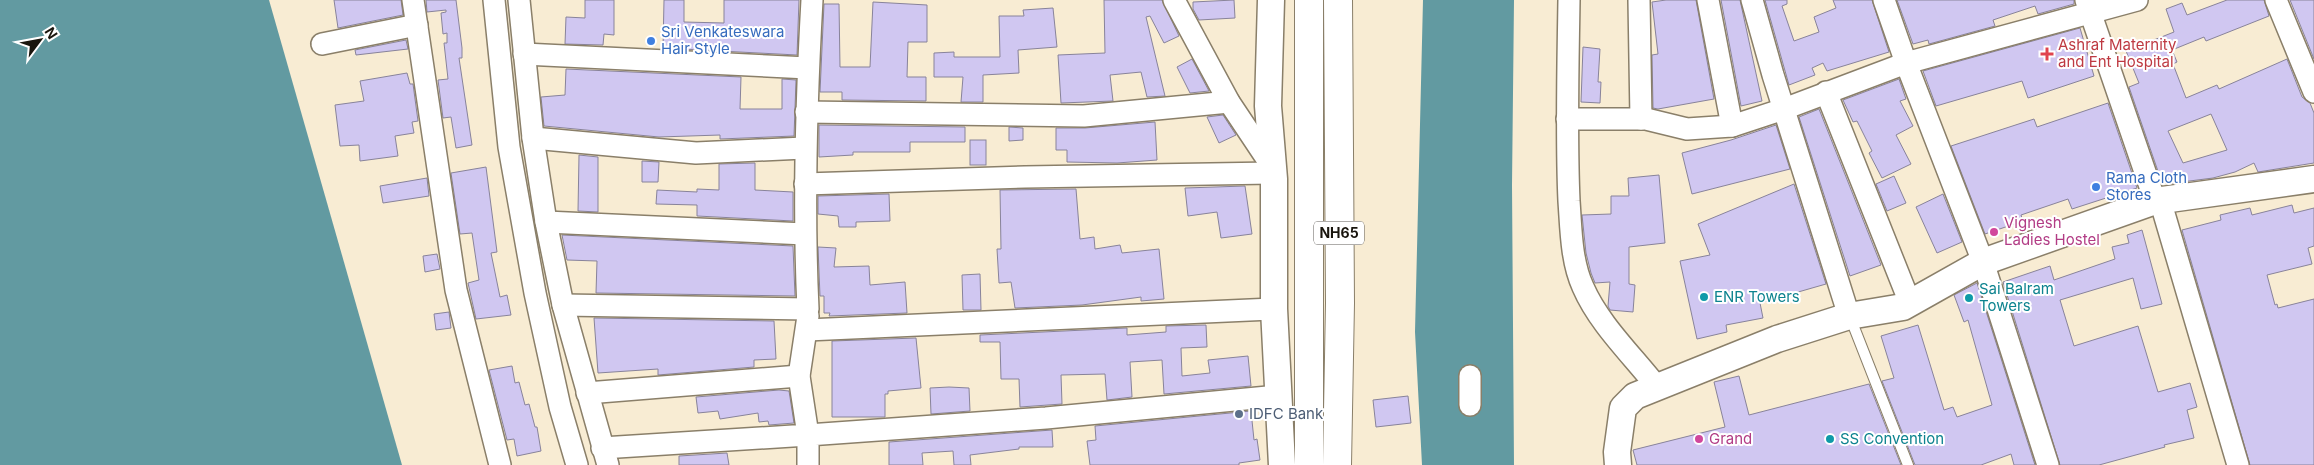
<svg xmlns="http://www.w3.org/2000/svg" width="2314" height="465" font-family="Inter,sans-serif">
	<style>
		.water { fill: #629aa1 }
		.building { fill: #d0c7f1; stroke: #88839a; fill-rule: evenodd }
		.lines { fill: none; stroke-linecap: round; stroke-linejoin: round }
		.service-casing { stroke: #8a7f69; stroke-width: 12 }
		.minor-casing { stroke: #8a7f69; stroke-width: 24 }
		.tertiary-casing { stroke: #8a7f69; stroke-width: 29 }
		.trunk-casing { stroke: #8a7f69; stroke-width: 30 }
		.service { stroke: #fff; stroke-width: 10 }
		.minor { stroke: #fff; stroke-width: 21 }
		.tertiary { stroke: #fff; stroke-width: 26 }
		.trunk { stroke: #fff; stroke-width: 28 }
		.shop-dot { fill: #3f7fe0; stroke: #fff; stroke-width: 2 }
		.health-dot { fill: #e0444e; stroke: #fff; stroke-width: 2 }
		.hotel-dot { fill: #d1479c; stroke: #fff; stroke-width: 2 }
		.culture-dot { fill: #0f9aa8; stroke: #fff; stroke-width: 2 }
		.service-dot { fill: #5c6f8a; stroke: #fff; stroke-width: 2 }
		.labels { text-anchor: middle; stroke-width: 4; stroke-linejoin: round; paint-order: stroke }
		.shield { fill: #fff; stroke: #5e5b56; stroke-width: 1 }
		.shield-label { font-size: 14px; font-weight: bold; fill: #19150d }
		.shop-label { font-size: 15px; fill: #366cbe; stroke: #fff; text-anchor: start }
		.health-label { font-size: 15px; fill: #be3a42; stroke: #fff; text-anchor: start }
		.hotel-label { font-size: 15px; fill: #b23c85; stroke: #fff; text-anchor: start }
		.culture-label { font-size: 15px; fill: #0d838f; stroke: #fff; text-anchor: start }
		.service-label { font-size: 15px; fill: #4e5e75; stroke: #fff; text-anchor: start }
	</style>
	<rect width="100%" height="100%" fill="#f8ecd3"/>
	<g class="water">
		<polygon points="0,0 269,0 402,465 0,465"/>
		<polygon points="1423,0 1514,0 1512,185 1514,465 1422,465 1415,332"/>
	</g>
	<g class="building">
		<polygon points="334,0 401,0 403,15 338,28"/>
		<polygon points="426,0 456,0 462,48 462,58 459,58 472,145 456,148 451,117 443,118 438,80 448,79 444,43 447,43 447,33 443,34 441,13 446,12 446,10 427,12"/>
		<polygon points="585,0 614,0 614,35 604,34 603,45 565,44 566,17 585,18"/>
		<polygon points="664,0 684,0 684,22 724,23 724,0 799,0 797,55 663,48"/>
		<polygon points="1104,0 1162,0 1179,36 1164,43 1150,16 1146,17 1165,96 1147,97 1141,72 1110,75 1113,101 1061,103 1058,55 1105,53"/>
		<polygon points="1234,0 1235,18 1199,20 1193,9 1193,2"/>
		<polygon points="1666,0 1696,0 1714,99 1658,109 1653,108 1652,55 1658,54 1652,2"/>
		<polygon points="1721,0 1740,0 1762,101 1741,106"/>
		<polygon points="1765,0 1787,0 1787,4 1782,6 1794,41 1819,32 1814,17 1836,8 1833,0 1872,0 1889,52 1827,71 1823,63 1812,68 1815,75 1789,85"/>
		<polygon points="1897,0 2074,0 2074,4 2038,14 2035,6 1993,20 1995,26 1929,44 1928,40 1913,44"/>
		<path d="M 2227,0 L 2264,0 L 2269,16 L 2206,41 L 2204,37 L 2172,50 L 2177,62 L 2173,64 L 2186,98 L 2217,85 L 2219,89 L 2287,59 L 2302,97 L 2310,103 L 2314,113 L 2314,163 L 2258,172 L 2254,163 L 2235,172 L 2213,178 L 2166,184 L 2163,179 L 2161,180 L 2129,87 L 2139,83 L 2126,51 L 2174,32 L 2166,9 L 2182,3 L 2187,15 ZM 2211,114 L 2227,150 L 2183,163 L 2168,131 Z"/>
		<polygon points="2290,0 2314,0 2314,59"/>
		<polygon points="873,2 927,5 927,42 908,42 907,77 926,77 926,101 842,100 842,92 820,92 824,4 839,4 840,67 870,67"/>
		<polygon points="1053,8 1057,47 1018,50 1019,73 983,75 983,102 961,102 963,77 934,77 934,53 954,52 954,57 1000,57 999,16 1024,16 1023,10"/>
		<polygon points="2080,28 2094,76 2028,98 2022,81 1936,106 1923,71"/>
		<polygon points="406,40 408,49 356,55 355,50"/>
		<polygon points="1583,47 1600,49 1598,82 1601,82 1600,103 1581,102"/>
		<polygon points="1192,59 1209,91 1190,93 1177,67"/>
		<polygon points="566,69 741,77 740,109 782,109 782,79 796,80 794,136 720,139 720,135 659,137 544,126 541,97 565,95"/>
		<polygon points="407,73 410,84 413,84 418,121 412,122 414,133 395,136 398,156 360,161 359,145 340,146 335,105 364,101 360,81"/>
		<polygon points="1899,79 1906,99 1900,101 1913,126 1896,135 1911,164 1882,178 1869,153 1872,151 1857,121 1853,122 1843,100"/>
		<polygon points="2108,103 2137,188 2072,209 2068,199 2021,215 2023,221 1985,234 1951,146 2034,119 2037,127"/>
		<polygon points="1819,109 1881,265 1850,276 1799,117"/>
		<polygon points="1223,115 1236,135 1219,143 1207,117"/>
		<polygon points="1155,122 1157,160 1117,163 1067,162 1067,150 1056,150 1056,128 1085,128"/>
		<polygon points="819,125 965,127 965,142 910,142 910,152 853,152 853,155 819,157"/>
		<polygon points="1776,125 1790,169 1692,194 1682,153 1731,140"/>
		<polygon points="1009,127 1023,128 1023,140 1009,141"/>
		<rect x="970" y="140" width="16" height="25"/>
		<polygon points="579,155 598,157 598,212 578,211"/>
		<polygon points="642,161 659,162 658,182 642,182"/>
		<polygon points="755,163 755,190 793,192 793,221 697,216 697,205 656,204 657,190 697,192 697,189 719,190 719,164"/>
		<polygon points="486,167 497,252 491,253 500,297 507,295 511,315 476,319 468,283 479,280 472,233 460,234 451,173"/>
		<polygon points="1659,175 1665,243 1629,247 1629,284 1635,285 1633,312 1610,310 1608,306 1610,282 1595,283 1591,273 1586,253 1582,215 1611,214 1611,196 1629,196 1628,178"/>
		<polygon points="1894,176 1906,203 1887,211 1876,184"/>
		<polygon points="427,178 429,196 383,203 380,186"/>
		<polygon points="1794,184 1826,284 1760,303 1763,318 1726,325 1727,332 1697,339 1680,261 1710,255 1698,224"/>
		<polygon points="1245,186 1252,234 1221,238 1217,212 1188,216 1185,188"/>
		<polygon points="1076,189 1080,239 1094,237 1095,249 1120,245 1122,253 1159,249 1164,299 1141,301 1141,297 1082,305 1015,308 1011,282 999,283 997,249 1001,249 1000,190"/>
		<polygon points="889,194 890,221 856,222 856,227 839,227 838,216 818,214 818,196"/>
		<polygon points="1943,194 1962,242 1937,253 1916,207"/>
		<polygon points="2292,205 2294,213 2314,208 2314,246 2308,248 2312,264 2267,275 2275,305 2277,304 2278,308 2314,299 2314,465 2250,465 2182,230 2221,220 2220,215 2250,208 2252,215"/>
		<polygon points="2142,230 2162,304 2141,309 2133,278 2060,300 2074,346 2138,326 2158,392 2190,383 2197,407 2187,410 2194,438 2164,445 2165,447 2099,465 2060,465 2003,282 2050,266 2054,280 2115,259 2112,247 2129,243 2127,235"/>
		<polygon points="562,235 793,246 795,296 596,293 597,261 567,260"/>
		<polygon points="818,247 836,248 834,267 869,266 870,285 905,282 907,313 829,316 830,313 824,313 824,296 820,296"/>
		<polygon points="437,254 440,269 425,272 423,256"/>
		<polygon points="980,274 981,310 963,310 962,275"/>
		<polygon points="1977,283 2035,465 2014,465 2011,454 1981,465 1915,465 1882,381 1894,378 1881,336 1918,325 1944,410 1953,407 1957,417 1992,405 1968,320 1964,322 1954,295"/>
		<polygon points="449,312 451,328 436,330 434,314"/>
		<polygon points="594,318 774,321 776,359 754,360 754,367 658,375 658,369 598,373"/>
		<polygon points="1206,325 1207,347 1181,348 1182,376 1210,373 1208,360 1248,356 1251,386 1164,394 1162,360 1130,362 1132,397 1107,400 1105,374 1061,375 1062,404 1020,407 1019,379 1001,379 1000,342 980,342 980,335 1127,328 1127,335 1166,332 1166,326"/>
		<polygon points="916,338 921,388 888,391 888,394 885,394 885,417 832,417 832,341"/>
		<polygon points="512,366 515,383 519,382 525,405 529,404 535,427 537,427 541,451 517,456 514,439 507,440 489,370"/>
		<polygon points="1739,376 1749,415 1869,384 1901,465 1637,465 1633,450 1725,427 1714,382"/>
		<polygon points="949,387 969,388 970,411 931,414 930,388"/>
		<polygon points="779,390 789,391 794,423 769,425 768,421 759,422 758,413 720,419 718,411 698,413 696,397"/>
		<polygon points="1408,396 1411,423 1376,427 1373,400"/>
		<polygon points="1251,411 1254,440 1257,439 1260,460 1239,463 1239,465 1090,465 1087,441 1096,440 1095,426"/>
		<polygon points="1052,430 1053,447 1019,447 1019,449 970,455 971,465 954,465 953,451 922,453 923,465 889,465 889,442"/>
		<polygon points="727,453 729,465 679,465 679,456"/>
	</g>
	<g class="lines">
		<defs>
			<polyline id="service" points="1850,317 1908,465"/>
			<g id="minor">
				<polyline points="413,0 456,290 500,465"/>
				<polyline points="494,0 509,147 535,293 560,407 577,465"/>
				<polyline points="519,0 533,138 546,222 563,305 608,465"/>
				<polyline points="1174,0 1229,102 1273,168"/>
				<path d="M 1569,0 C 1568,67 1566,134 1569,201 C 1571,228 1571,261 1583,287 C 1599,324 1632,355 1657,387"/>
				<polyline points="1639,0 1641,119"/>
				<polyline points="1708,0 1732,126"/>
				<polyline points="1752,0 1773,75 1849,316"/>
				<polyline points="1884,0 1906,63 1983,262 2048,465"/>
				<polyline points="2086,0 2155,201"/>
				<polyline points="2276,0 2314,92"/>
				<polyline points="322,44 417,25"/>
				<polyline points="524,54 808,68"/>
				<polyline points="1826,92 1910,303"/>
				<polyline points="806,112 1084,116 1229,102"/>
				<polyline points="1567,119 1646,119 1687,129 1732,126 1784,109 1906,63 2137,0"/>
				<polyline points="533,138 696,153 804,148"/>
				<polyline points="805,184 1025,177 1274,173"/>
				<polyline points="2160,200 2238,465"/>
				<polyline points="546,222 805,234"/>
				<path d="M 563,305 L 808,309 C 803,204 806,105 812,0"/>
				<polyline points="807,330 1274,309"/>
				<polyline points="587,393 799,376"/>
				<polyline points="1470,405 1470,376"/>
				<polyline points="602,448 808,435 799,376 808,316"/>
				<polyline points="808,465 808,435 1046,418 1278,396"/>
			</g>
			<g id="tertiary">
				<polyline points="1271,0 1268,106 1274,179 1274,309 1282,465"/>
				<polyline points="1618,465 1617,452 1623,408 1635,396 1777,339 1849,316 1903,307 1983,262 2155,201 2314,179"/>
			</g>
			<g id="trunk">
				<polyline points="1309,465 1309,0"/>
				<polyline points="1337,465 1340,303 1338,0"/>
			</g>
		</defs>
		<use href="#service" class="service-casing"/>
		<use href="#minor" class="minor-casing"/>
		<use href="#tertiary" class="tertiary-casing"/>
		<use href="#trunk" class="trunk-casing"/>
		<use href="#service" class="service"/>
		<use href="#minor" class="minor"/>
		<use href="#tertiary" class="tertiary"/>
		<use href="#trunk" class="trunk"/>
	</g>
	<g class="shop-dot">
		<circle cx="651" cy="41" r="5"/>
		<circle cx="2096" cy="187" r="5"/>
	</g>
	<path class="health-dot" d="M2044.5 46.5h5v5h5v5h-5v5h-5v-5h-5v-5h5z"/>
	<g class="hotel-dot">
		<circle cx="1994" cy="232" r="5"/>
		<circle cx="1699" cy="439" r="5"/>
	</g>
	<g class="culture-dot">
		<circle cx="1704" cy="297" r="5"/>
		<circle cx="1969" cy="298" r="5"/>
		<circle cx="1830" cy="439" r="5"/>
	</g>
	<circle class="service-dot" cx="1239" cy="414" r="5"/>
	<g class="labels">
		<rect class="shield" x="1314" y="221.5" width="50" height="23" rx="4"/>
		<g class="shield-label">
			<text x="1339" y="238">NH65</text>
		</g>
		<g class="shop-label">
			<text x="661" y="37">Sri Venkateswara<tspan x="661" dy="17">Hair Style</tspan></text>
			<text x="2106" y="183">Rama Cloth<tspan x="2106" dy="17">Stores</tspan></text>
		</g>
		<g class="health-label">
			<text x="2058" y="50">Ashraf Maternity<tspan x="2058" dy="17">and Ent Hospital</tspan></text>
		</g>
		<g class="hotel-label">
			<text x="2004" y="228">Vignesh<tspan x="2004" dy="17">Ladies Hostel</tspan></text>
			<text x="1709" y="444">Grand</text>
		</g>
		<g class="culture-label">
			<text x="1979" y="294">Sai Balram<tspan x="1979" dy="17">Towers</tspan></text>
			<text x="1714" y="302">ENR Towers</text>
			<text x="1840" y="444">SS Convention</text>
		</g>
		<g class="service-label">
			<text x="1249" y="419">IDFC Bank</text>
		</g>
	</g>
	<g transform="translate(40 40) rotate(58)" stroke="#ffffff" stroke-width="4" paint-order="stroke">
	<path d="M0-4L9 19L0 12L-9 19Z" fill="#19150d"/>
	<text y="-8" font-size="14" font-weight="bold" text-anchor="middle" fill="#19150d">N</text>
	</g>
</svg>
